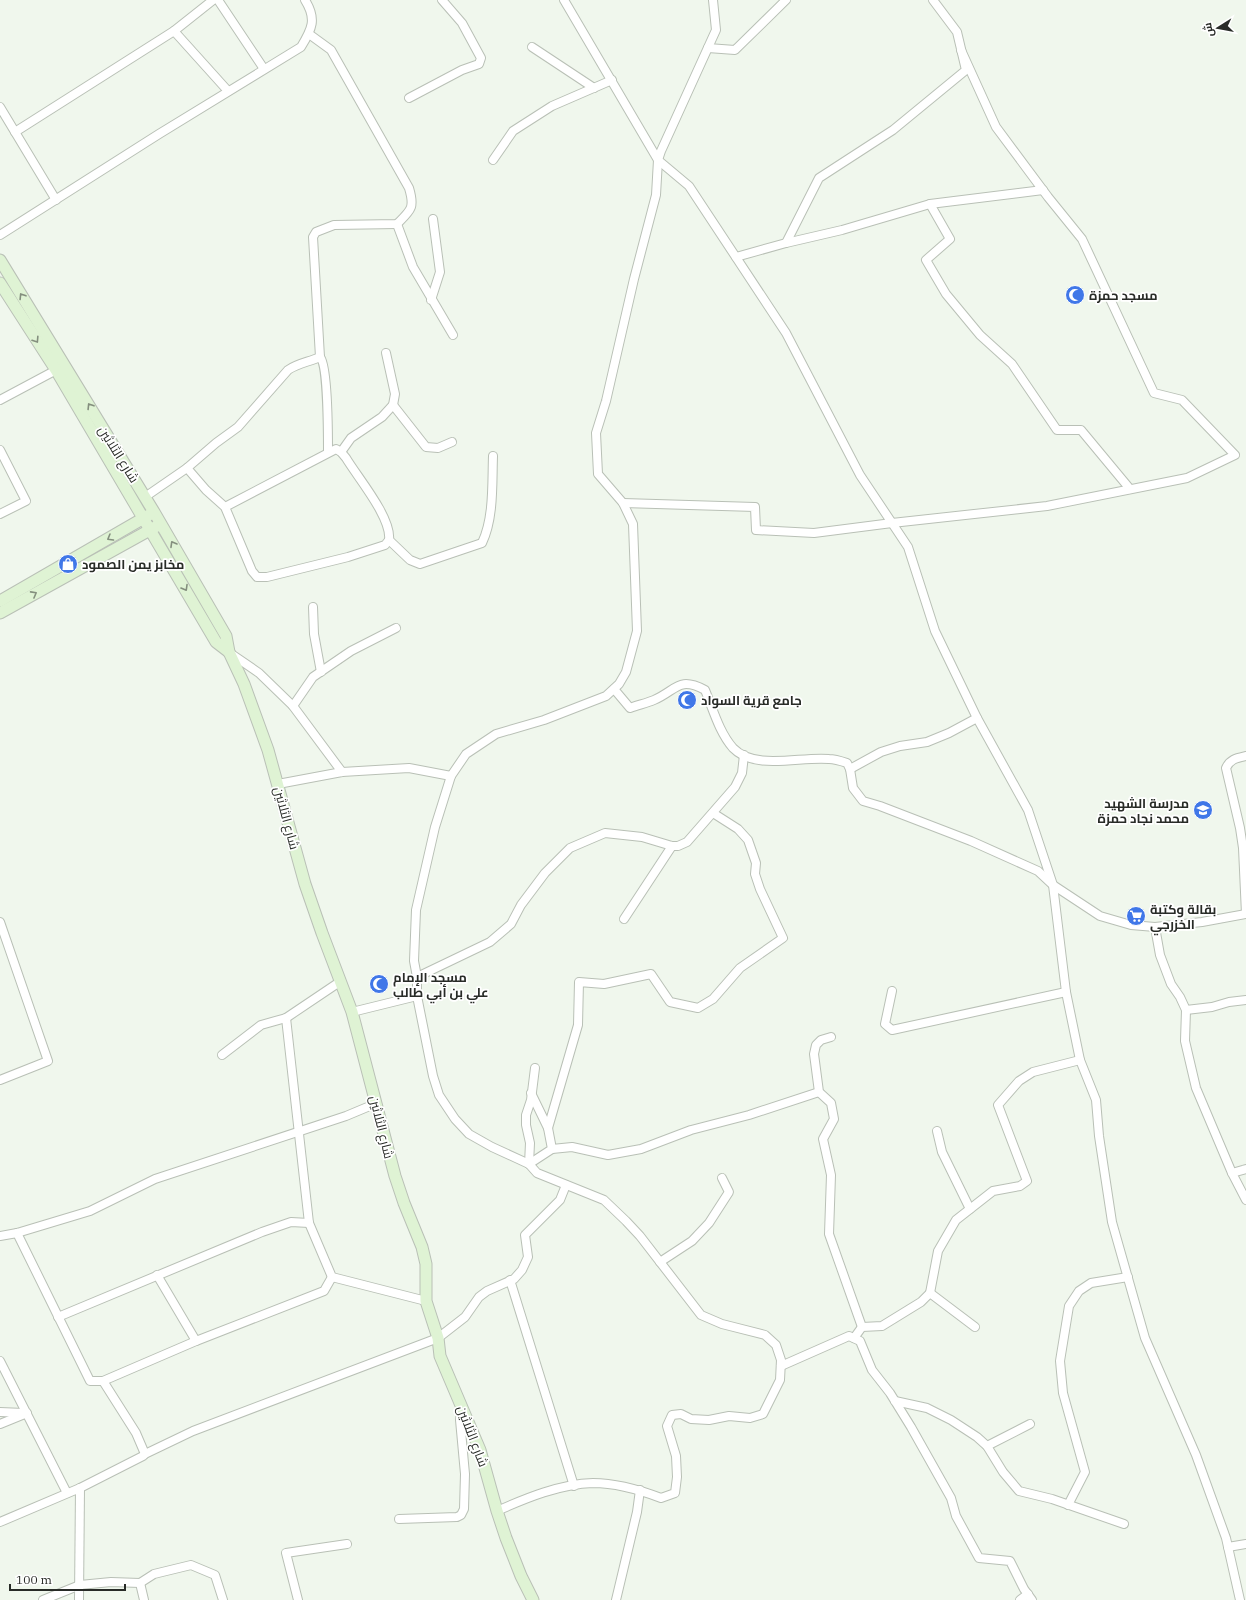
<svg xmlns="http://www.w3.org/2000/svg" width="1246" height="1600" font-family="'IBM Plex Serif',Cairo,serif">
	<style>
		.lines { fill: none; stroke-linecap: round; stroke-linejoin: round }
		.street-casing { stroke: #b9c0b6; stroke-width: 10 }
		.secondary-casing { stroke: #b9c0b6; stroke-width: 13 }
		.street { stroke: #fff; stroke-width: 8 }
		.secondary { stroke: #dff3d4; stroke-width: 11 }
		.oneway { stroke: #848f7e }
		.labels { text-anchor: middle; stroke-width: 3.5; stroke-linejoin: round; paint-order: stroke }
		.poi-label { font-size: 13px; font-weight: bold; fill: #282b27; stroke: #fff; text-anchor: start }
		.street-label { font-size: 13px; fill: #282b27; stroke: #fff }
	</style>
	<rect width="100%" height="100%" fill="#f0f7ed"/>
	<g class="lines">
		<defs>
			<g id="street">
				<polyline points="218,0 264,69"/>
				<polyline points="564,0 658,160 689,186 786,333 860,475 908,547 935,631 977,718 1028,810 1053,885 1066,992 1080,1060 1096,1100 1099,1136 1112,1222 1145,1338 1196,1455 1226,1538 1240,1600"/>
				<polyline points="174,31 213,0"/>
				<path d="M 309,34 L 331,50 L 409,188 C 415,208 411,210 397,224 L 334,225 L 316,232 L 313,237 L 320,357"/>
				<polyline points="532,47 594,88"/>
				<polyline points="708,48 735,50 786,0"/>
				<polyline points="409,98 462,70 479,64 481,58 462,23 442,0"/>
				<polyline points="0,107 56,200"/>
				<polyline points="15,132 174,31 228,91"/>
				<polyline points="493,160 513,131 552,106 612,80"/>
				<polyline points="930,204 1043,190"/>
				<polyline points="397,224 413,267 453,335"/>
				<path d="M 0,235 L 159,134 L 301,47 C 312,29 317,19 305,0"/>
				<polyline points="786,243 842,230 930,204 950,239 926,260 946,294 980,335 1012,364 1057,430 1081,430 1130,489"/>
				<polyline points="736,257 786,243 819,178 893,130 966,70 957,32 933,0"/>
				<polyline points="431,300 440,272 433,219"/>
				<polyline points="0,400 60,368"/>
				<polyline points="393,405 426,447 438,448 452,442"/>
				<polyline points="0,450 26,501 0,514"/>
				<polyline points="341,452 351,438 382,417 393,405 395,394 386,353"/>
				<path d="M 187,468 L 206,490 L 225,507 L 336,449 L 341,452 L 346,458 C 358,478 392,518 389,540 L 385,545 L 348,557 L 267,577 L 257,577 L 252,571 L 225,507"/>
				<path d="M 145,497 L 187,468 L 216,443 L 238,427 L 288,370 C 298,363 309,362 320,357 C 328,365 328,437 328,452"/>
				<polyline points="623,503 755,507 756,530 814,533 892,523 1047,506 1187,478 1235,455 1182,400 1154,393 1082,239 1048,197 996,127 961,50"/>
				<path d="M 389,540 L 410,560 L 420,564 L 482,543 C 494,518 492,484 493,456"/>
				<polyline points="313,607 314,634 321,672"/>
				<polyline points="230,653 259,673 293,706 342,772"/>
				<path d="M 614,689 L 630,708 C 638,705 647,703 654,700 C 677,690 678,676 705,690 C 713,709 719,732 733,748 C 755,771 801,756 829,759 C 835,759 841,761 847,763 L 850,769 L 853,788 L 863,801 L 880,806 L 971,841 L 1038,871 L 1053,885 L 1100,916 L 1131,925 L 1155,927 L 1202,922 L 1246,914"/>
				<polyline points="293,706 313,677 351,651 396,628"/>
				<polyline points="850,769 881,752 900,746 927,742 949,733 977,718"/>
				<polyline points="278,784 342,772 409,768 451,776"/>
				<path d="M 1246,914 L 1243,848 L 1240,828 L 1226,768 C 1230,759 1237,758 1246,756"/>
				<polyline points="624,919 672,846"/>
				<polyline points="0,922 48,1061 0,1080"/>
				<polyline points="1155,927 1160,955 1171,984 1180,997 1186,1010 1185,1041 1196,1088 1232,1173 1246,1200"/>
				<polyline points="417,977 490,942 511,924 521,905 545,873 570,848 605,833 642,837 672,846 678,846 687,842 735,787 742,773 744,755"/>
				<polyline points="892,991 885,1024 892,1030 1066,992"/>
				<polyline points="1186,1010 1212,1007 1229,1002 1246,1000"/>
				<polyline points="352,1012 417,996"/>
				<polyline points="286,1018 309,1223 332,1277 426,1301"/>
				<polyline points="831,1037 821,1040 816,1045 814,1054 819,1092 831,1103 834,1119 823,1139 831,1175 829,1234 862,1327"/>
				<polyline points="222,1055 261,1025 286,1018 341,981"/>
				<polyline points="531,1093 548,1128 578,1025 579,982 604,984 651,974 670,1002 698,1008 713,999 740,968 783,938 760,889 755,874 756,863 748,840 738,829 713,813"/>
				<polyline points="937,1131 942,1152 970,1209"/>
				<polyline points="552,1149 572,1147 608,1155 641,1149 691,1130 749,1115 819,1092"/>
				<polyline points="529,1164 530,1143 526,1125 526,1115 531,1100 535,1068"/>
				<polyline points="529,1164 552,1149 548,1128"/>
				<polyline points="1232,1173 1246,1169"/>
				<polyline points="0,1236 17,1233 90,1211 155,1179 346,1116 377,1103"/>
				<polyline points="660,1262 692,1241 709,1223 729,1192 722,1178"/>
				<polyline points="157,1275 196,1341"/>
				<polyline points="510,1280 574,1486"/>
				<polyline points="930,1293 938,1251 956,1220 993,1191 1020,1186 1027,1181 998,1105 1019,1081 1033,1072 1080,1060"/>
				<polyline points="58,1317 262,1232 291,1222 309,1223"/>
				<polyline points="854,1338 862,1327 882,1326 921,1302 930,1293 975,1327"/>
				<polyline points="0,1361 67,1493"/>
				<polyline points="781,1366 849,1336 860,1341 872,1370 890,1393 911,1427 951,1498 956,1516 979,1558 1010,1561 1024,1589 1032,1600"/>
				<polyline points="103,1381 196,1341 324,1291 332,1277"/>
				<polyline points="895,1401 927,1408 951,1420 977,1437 987,1446 1003,1472 1019,1491 1052,1499 1124,1524"/>
				<polyline points="0,1412 24,1413"/>
				<polyline points="0,1424 27,1413"/>
				<polyline points="987,1446 1030,1424"/>
				<polyline points="145,1454 193,1431 438,1338 465,1317 479,1297 487,1291 514,1279 522,1270 528,1257 525,1235 560,1200 566,1185"/>
				<polyline points="1068,1505 1085,1472 1063,1393 1060,1361 1069,1306 1079,1291 1091,1283 1128,1277"/>
				<path d="M 497,1511 C 526,1498 560,1484 593,1483 C 617,1483 640,1490 661,1498 L 675,1493 L 677,1477 L 676,1456 L 667,1426 L 672,1415 L 681,1414 L 691,1419 L 709,1420 L 729,1416 L 750,1418 L 763,1414 L 780,1380 L 781,1360 L 776,1345 L 765,1335 L 722,1324 L 701,1315 L 640,1236 L 626,1221 L 604,1200 L 537,1173 L 529,1164 L 492,1147 L 469,1134 L 455,1119 L 439,1095 L 433,1076 L 417,996 L 417,977 L 414,961 L 416,910 L 435,827 L 451,776 L 466,754 L 496,734 L 544,720 L 606,696 L 619,684 L 626,672 L 637,631 L 633,524 L 623,503 L 598,474 L 596,433 L 606,401 L 634,279 L 656,195 L 658,160 L 661,151 L 716,30 L 713,0"/>
				<polyline points="399,1519 457,1517 461,1515 464,1509 465,1474 460,1420 461,1408"/>
				<polyline points="0,1522 80,1488 143,1456 145,1454 136,1433 103,1381 90,1381 17,1233"/>
				<polyline points="1228,1547 1246,1544"/>
				<polyline points="140,1583 144,1600"/>
				<polyline points="43,1600 80,1585 111,1582 140,1583 154,1574 191,1565 215,1575 223,1600"/>
				<polyline points="79,1600 80,1488"/>
				<polyline points="298,1600 286,1553 347,1544"/>
				<polyline points="616,1600 637,1512 640,1490"/>
				<polyline points="1020,1600 1028,1594"/>
			</g>
			<g id="secondary">
				<polyline points="0,260 154,512 226,636 229,652 244,684 268,750 305,884 322,933 352,1012 395,1176 404,1203 422,1247 426,1264 426,1301 438,1338 440,1356 480,1450 497,1511 506,1538 521,1576 533,1600"/>
				<polyline points="0,283 56,370 216,642 229,652"/>
				<polyline points="0,601 149,515"/>
				<polyline points="0,613 157,526"/>
			</g>
		</defs>
		<use href="#street" class="street-casing"/>
		<use href="#secondary" class="secondary-casing"/>
		<use href="#street" class="street"/>
		<use href="#secondary" class="secondary"/>
	</g>
	<defs><path id="oneway-chevron" d="M-2-3.5L2.5 0L-2 3.5" fill="none" stroke-width="1.6" stroke-linecap="round" stroke-linejoin="round"/></defs>
	<g class="oneway">
		<use href="#oneway-chevron" transform="translate(22 296) rotate(-122)"/>
		<use href="#oneway-chevron" transform="translate(36 340) rotate(57)"/>
		<use href="#oneway-chevron" transform="translate(90 406) rotate(-122)"/>
		<use href="#oneway-chevron" transform="translate(110 538) rotate(150)"/>
		<use href="#oneway-chevron" transform="translate(173 544) rotate(-120)"/>
		<use href="#oneway-chevron" transform="translate(185 588) rotate(60)"/>
		<use href="#oneway-chevron" transform="translate(34 594) rotate(-29)"/>
	</g>
	<defs>
		<symbol id="mosque-disc" viewBox="-11 -11 22 22"><circle r="9.5" fill="#4077e8" stroke="#fff"/><path d="M3.5-4.9A6 6 0 1 0 3.5 4.9A5 5 0 1 1 3.5-4.9Z" fill="#fff"/></symbol>
		<symbol id="shop-disc" viewBox="-11 -11 22 22"><circle r="9.5" fill="#4077e8" stroke="#fff"/><path d="M-5-2.5h2.3a2.7 3.5 0 0 1 5.4 0H5L5.5 6h-11ZM-1.5-2.5h3a1.5 2.3 0 0 0-3 0Z" fill="#fff"/></symbol>
		<symbol id="school-disc" viewBox="-11 -11 22 22"><circle r="9.5" fill="#4077e8" stroke="#fff"/><path d="M0-5L7-2L0 1L-7-2ZM-4 1L0 2.5L4 1V4Q0 6-4 4Z" fill="#fff"/></symbol>
		<symbol id="supermarket-disc" viewBox="-11 -11 22 22"><circle r="9.5" fill="#4077e8" stroke="#fff"/><path d="M-6-5.5h2.5l.6 2H6L4.5 2H-2.5L-4.4-4H-6ZM-1.5 3.2a1.3 1.3 0 1 0 .1 0ZM3 3.2a1.3 1.3 0 1 0 .1 0Z" fill="#fff"/></symbol>
	</defs>
	<g fill-rule="evenodd">
		<use href="#mosque-disc" x="1064" y="284" width="22" height="22"/>
		<use href="#shop-disc" x="57" y="553" width="22" height="22"/>
		<use href="#mosque-disc" x="676" y="689" width="22" height="22"/>
		<use href="#school-disc" x="1192" y="799" width="22" height="22"/>
		<use href="#supermarket-disc" x="1125" y="905" width="22" height="22"/>
		<use href="#mosque-disc" x="368" y="973" width="22" height="22"/>
	</g>
	<g class="labels">
		<g class="poi-label">
			<text x="1089" y="300">مسجد حمزة</text>
			<text x="82" y="569">مخابز يمن الصمود</text>
			<text x="701" y="705">جامع قرية السواد</text>
			<text x="1189" y="808" text-anchor="end">مدرسة الشهيد<tspan x="1189" dy="15">محمد نجاد حمزة</tspan></text>
			<text x="1150" y="914">بقالة وكتبة<tspan x="1150" dy="15">الخزرجي</tspan></text>
			<text x="393" y="982">مسجد الإمام<tspan x="393" dy="15">علي بن أبي طالب</tspan></text>
		</g>
		<g class="street-label">
			<text transform="translate(119 454) rotate(58)" y="5">شارع الثلاثين</text>
			<text transform="translate(287 818) rotate(75)" y="5">شارع الثلاثين</text>
			<text transform="translate(382 1127) rotate(76)" y="5">شارع الثلاثين</text>
			<text transform="translate(473 1436) rotate(69)" y="5">شارع الثلاثين</text>
		</g>
	</g>
	<g transform="translate(1218 28) rotate(259)" stroke="#ffffff" stroke-width="3" paint-order="stroke">
	<path d="M0-3L7 15L0 10L-7 15Z" fill="#282b27"/>
	<text y="-6" font-size="11" font-weight="bold" text-anchor="middle" fill="#282b27">ش</text>
	</g>
	<path d="M10 1584v6h115v-6" fill="none" stroke="#282b27" stroke-width="2"/>
	<text x="16" y="1584" font-size="12" fill="#282b27" stroke="#ffffff" stroke-width="3" paint-order="stroke">100 m</text>
</svg>
